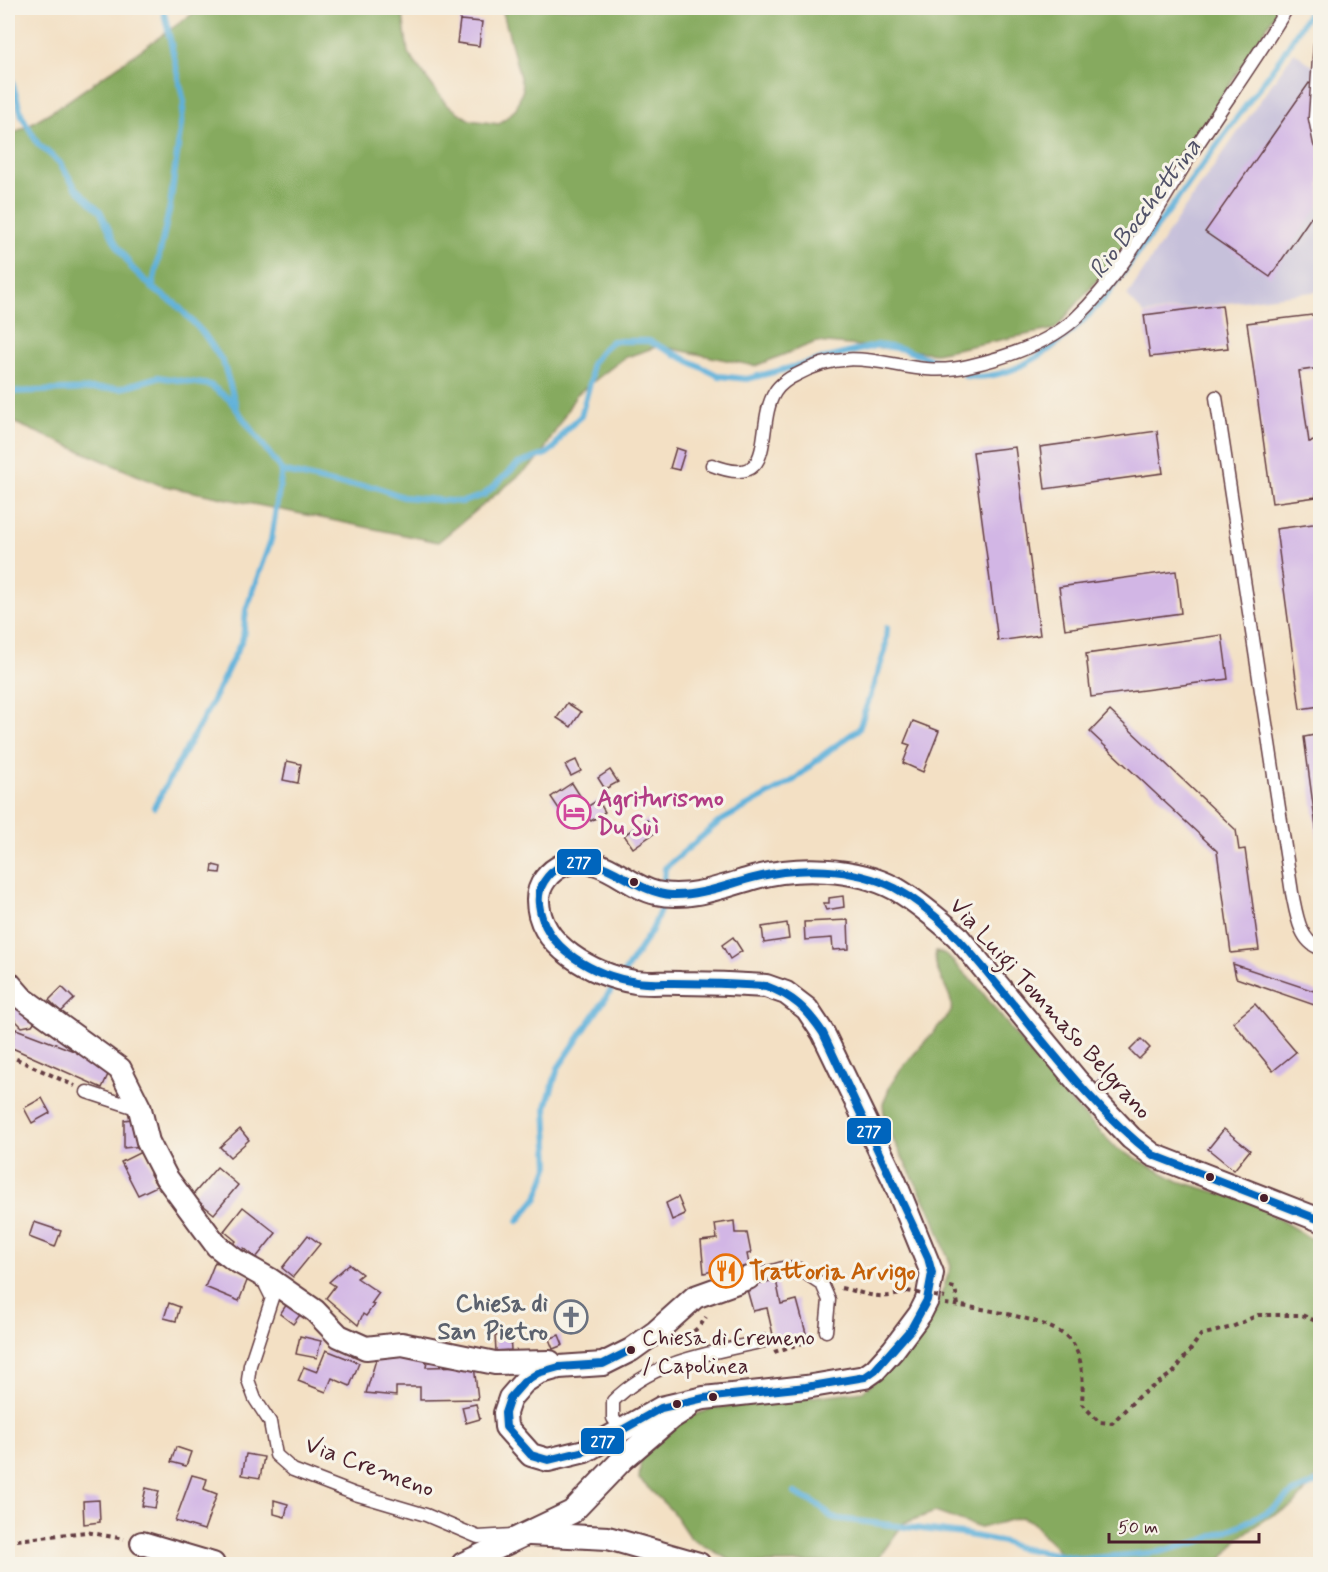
<svg xmlns="http://www.w3.org/2000/svg" width="1328" height="1572" font-family="Mynerve,sans-serif">
	<style>
		.industrial { fill: #c6c0da }
		.forest { fill: #86aa5e; stroke: #686444; stroke-width: 1.5 }
		.lines { fill: none; stroke-linecap: round; stroke-linejoin: round }
		.stream { stroke: #5eb1da; stroke-width: 6 }
		.building { fill: #d2b6e5 }
		.lane-casing { stroke: #633c42; stroke-width: 15 }
		.street-casing { stroke: #633c42; stroke-width: 26 }
		.path { stroke: #633c42; stroke-width: 4; stroke-dasharray: 4.5 4.5; stroke-linecap: butt }
		.lane { stroke: #fff; stroke-width: 12 }
		.street { stroke: #fff; stroke-width: 22 }
		.path-bridge { stroke: #633c42; stroke-width: 4; stroke-dasharray: 4.5 4.5; stroke-linecap: butt }
		.bus-1-casing { stroke: #f7f3e8; stroke-width: 12 }
		.bus-1 { stroke: #0065bd; stroke-width: 8 }
		.bus-dot { fill: #4a1f2b; stroke: #f7f3e8; stroke-width: 2 }
		.labels { text-anchor: middle; stroke-width: 6; stroke-linejoin: round; paint-order: stroke }
		.bus-label { font-size: 22px; fill: #4a1f2b; stroke: #f7f3e8; text-anchor: start }
		.hotel-label { font-size: 24px; font-weight: bold; fill: #b23c85; stroke: #f7f3e8; text-anchor: start }
		.street-label { font-size: 24px; fill: #4a1f2b; stroke: #f7f3e8 }
		.food-label { font-size: 24px; font-weight: bold; fill: #c56008; stroke: #f7f3e8; text-anchor: start }
		.worship-label { font-size: 24px; font-weight: bold; fill: #5b616d; stroke: #f7f3e8; text-anchor: end }
		.water-label { font-size: 26px; font-style: italic; fill: #515268; stroke: #f7f3e8 }
		.line-badge { stroke: #f7f3e8; stroke-width: 2 }
		.badge-label { font-size: 16px; text-anchor: middle; font-weight: bold; fill: #fff }
	</style>
	<rect width="100%" height="100%" fill="#f7f3e8"/>
	<filter id="ink" filterUnits="userSpaceOnUse"><feTurbulence type="fractalNoise" baseFrequency=".0167" numOctaves="2"/><feDisplacementMap in="SourceGraphic" scale="12" xChannelSelector="R" yChannelSelector="G"/><feConvolveMatrix kernelMatrix="1 2 1 2 8 2 1 2 1" color-interpolation-filters="sRGB"/></filter>
	<filter id="wash" filterUnits="userSpaceOnUse"><feTurbulence type="fractalNoise" baseFrequency=".008" numOctaves="4" result="noise"/><feDisplacementMap in="SourceGraphic" scale="24" xChannelSelector="R" yChannelSelector="G"/><feGaussianBlur stdDeviation="1.35" result="paint"/><feColorMatrix in="noise" values="0 0 0 0 0 0 0 0 0 0 0 0 0 0 0 0 0 1.4 0 .05"/><feComposite in="paint" operator="in"/></filter>
	<g filter="url(#wash)">
		<rect width="100%" height="100%" fill="#f3e0c4"/>
		<polygon class="industrial" points="1294,52 1320,71 1320,291 1144,314 1127,296 1182,212"/>
		<g class="forest">
			<polygon points="201,8 402,8 408,53 446,104 470,120 499,124 516,109 523,89 503,12 504,8 1279,8 1120,254 1055,329 936,353 816,342 755,366 659,346 624,358 576,395 539,459 438,542 160,485 8,420 8,137 59,107"/>
			<path d="M 936,951 L 945,954 L 979,988 L 1055,1086 L 1116,1148 L 1178,1181 L 1253,1203 L 1310,1238 L 1320,1254 L 1320,1473 L 1293,1506 L 1265,1519 L 1239,1538 L 1218,1564 L 1070,1564 L 1032,1522 L 1022,1517 L 980,1528 L 935,1512 L 904,1523 L 874,1564 L 840,1562 L 737,1564 L 690,1538 L 672,1511 L 639,1479 L 641,1458 L 686,1418 L 714,1408 L 863,1391 L 898,1362 L 934,1314 L 951,1267 L 934,1218 L 885,1124 L 883,1104 L 890,1086 L 901,1069 L 951,1012 C 955,990 931,975 936,951 Z"/>
		</g>
		<g class="lines">
			<g class="stream">
				<polyline points="8,68 22,116 38,144 59,162 76,188 100,211 115,242 132,268 155,290 176,304 204,334 223,362 236,405"/>
				<polyline points="152,288 170,206 184,102 163,8"/>
				<path d="M 965,376 C 1021,383 1073,334 1107,295 L 1280,59 L 1312,8"/>
				<polyline points="8,392 121,388 158,377 210,385 229,399 282,471 336,484 376,487 403,497 462,502 484,495 518,464 546,454 554,448 565,431 581,416 591,379 591,364 603,349 612,341 649,341 719,376 747,379 878,345 903,349 943,364"/>
				<polyline points="154,807 211,704 243,638 246,610 271,540 282,471"/>
				<polyline points="624,973 652,930 662,906 665,868 719,822 794,780 823,755 859,729 885,651 887,628"/>
				<polyline points="518,1221 537,1198 549,1165 546,1107 558,1068 616,983"/>
				<polyline points="795,1493 820,1506 832,1518 963,1534 1004,1542 1015,1547 1082,1559 1159,1552 1201,1541 1241,1525 1274,1508 1293,1493 1320,1481"/>
			</g>
		</g>
		<g id="blocks">
			<g class="building">
				<polygon points="460,20 482,22 479,46 457,43"/>
				<polygon points="1309,83 1320,91 1320,204 1270,277 1205,232"/>
				<polygon points="1222,305 1228,348 1150,357 1144,315"/>
				<polygon points="1320,314 1320,368 1299,371 1309,442 1320,440 1320,493 1316,494 1316,497 1272,503 1247,323"/>
				<polygon points="1157,431 1163,473 1045,489 1040,447"/>
				<polygon points="1015,447 1040,635 998,641 973,452"/>
				<polygon points="676,448 685,451 679,470 670,468"/>
				<polygon points="1320,523 1320,706 1300,709 1276,529"/>
				<polygon points="1176,571 1181,613 1065,629 1059,587"/>
				<polygon points="1222,635 1228,679 1091,697 1086,654"/>
				<polygon points="567,703 581,712 571,727 557,718"/>
				<polygon points="1110,711 1236,830 1239,850 1245,849 1259,950 1231,953 1217,851 1090,732"/>
				<polygon points="913,721 939,731 923,772 903,763 910,745 904,743"/>
				<polygon points="1320,734 1320,850 1319,850 1304,737"/>
				<polygon points="576,760 581,771 571,776 565,765"/>
				<polygon points="287,761 301,764 298,783 283,780"/>
				<polygon points="610,770 618,782 605,789 598,778"/>
				<polygon points="572,783 587,807 598,800 605,812 591,821 587,817 571,827 551,797"/>
				<polygon points="647,820 656,832 633,848 624,835"/>
				<polygon points="213,865 221,867 220,873 212,872"/>
				<polygon points="843,896 844,907 826,910 823,903 829,903 829,898"/>
				<polygon points="848,920 849,949 833,950 832,938 805,940 804,922"/>
				<polygon points="787,923 789,939 764,943 762,927"/>
				<polygon points="733,937 742,951 730,959 722,945"/>
				<polygon points="1233,964 1320,993 1320,1007 1236,978"/>
				<polygon points="62,987 74,999 61,1012 49,1000"/>
				<polygon points="19,999 38,1017 32,1025 22,1027 8,1013"/>
				<polygon points="1255,1004 1296,1052 1273,1071 1233,1022"/>
				<polygon points="16,1029 74,1051 110,1070 102,1088 10,1047"/>
				<polygon points="1141,1039 1150,1048 1139,1059 1130,1050"/>
				<polygon points="1109,1073 1117,1087 1105,1095 1096,1084"/>
				<polygon points="42,1098 50,1113 32,1123 24,1108"/>
				<polygon points="140,1118 143,1146 124,1148 124,1120"/>
				<polygon points="240,1129 249,1140 230,1157 220,1147"/>
				<polygon points="1224,1129 1250,1150 1234,1170 1208,1149"/>
				<polygon points="143,1151 154,1172 150,1174 157,1186 138,1195 121,1162"/>
				<polygon points="217,1167 238,1185 214,1214 192,1196"/>
				<polygon points="678,1197 685,1214 672,1220 666,1203"/>
				<polygon points="243,1207 276,1233 256,1258 244,1248 239,1254 231,1247 236,1241 224,1231"/>
				<polygon points="734,1221 735,1233 747,1233 751,1253 747,1254 751,1274 722,1277 721,1269 704,1273 701,1241 717,1239 715,1224"/>
				<polygon points="34,1222 61,1231 55,1247 29,1237"/>
				<polygon points="308,1235 320,1244 293,1277 282,1268"/>
				<polygon points="215,1262 249,1276 239,1301 205,1287"/>
				<polygon points="349,1264 362,1274 357,1278 379,1293 371,1304 374,1305 366,1316 363,1314 358,1325 326,1298 335,1286 329,1282"/>
				<polygon points="776,1280 781,1304 797,1300 807,1337 775,1344 767,1308 753,1311 746,1286"/>
				<polygon points="289,1301 303,1311 293,1324 280,1314"/>
				<polygon points="169,1303 180,1307 176,1321 164,1318"/>
				<polygon points="510,1335 511,1350 496,1351 495,1336"/>
				<polygon points="559,1335 563,1345 553,1349 549,1339"/>
				<polygon points="300,1336 321,1341 317,1358 296,1354"/>
				<polygon points="326,1350 359,1363 350,1386 332,1378 326,1392 298,1381 304,1367 317,1372"/>
				<polygon points="378,1353 428,1355 426,1367 474,1366 478,1399 420,1400 420,1387 396,1387 396,1396 366,1393"/>
				<polygon points="476,1404 480,1419 466,1423 462,1407"/>
				<polygon points="176,1447 191,1452 186,1466 171,1462"/>
				<polygon points="246,1454 264,1457 260,1478 242,1475"/>
				<polygon points="192,1475 207,1479 204,1489 217,1494 204,1530 175,1521"/>
				<polygon points="146,1488 159,1491 155,1508 142,1506"/>
				<polygon points="99,1500 100,1522 84,1524 83,1501"/>
				<polygon points="274,1500 288,1504 285,1517 274,1514"/>
				<polygon points="141,1548 156,1550 154,1563 139,1561"/>
			</g>
		</g>
	</g>
	<g filter="url(#ink)">
		<use href="#blocks" fill-opacity="0" stroke="#633c42" stroke-width="1.5"/>
		<g class="lines">
			<defs>
				<g id="lane">
					<polyline points="1320,45 1315,118 1320,143"/>
					<path d="M 1216,397 L 1292,893 C 1296,911 1299,942 1320,948"/>
					<path d="M 712,465 C 780,492 754,425 775,392 C 779,385 789,378 796,375 C 864,337 903,382 968,366 C 1004,358 1047,344 1075,319 C 1123,274 1156,211 1190,156 C 1222,106 1257,58 1287,8"/>
					<polyline points="87,1092 139,1109"/>
					<polyline points="748,1278 783,1268 799,1269 822,1284 829,1300 826,1331"/>
					<polyline points="269,1280 266,1286 272,1298 250,1365 248,1380 255,1399 270,1422 276,1455 293,1470 355,1494 426,1515 478,1537 513,1535"/>
					<path d="M 621,1430 L 613,1418 L 613,1401 C 655,1359 710,1354 764,1341"/>
				</g>
				<g id="street">
					<polyline points="8,982 22,998 120,1069 140,1109 148,1142 166,1177 217,1246 235,1260 269,1279 315,1311 339,1336 366,1348 402,1344 495,1363 550,1362"/>
					<path d="M 748,1278 L 695,1297 L 656,1332 L 631,1350 L 603,1364 L 559,1367 L 538,1373 L 524,1382 L 510,1398 L 505,1413 L 506,1427 L 531,1455 L 548,1460 L 585,1451 L 661,1408 L 704,1398 L 806,1387 L 865,1377 L 875,1370 L 893,1350 L 920,1314 L 927,1300 L 932,1273 L 894,1180 L 823,1033 L 807,1009 L 786,993 L 766,986 C 737,984 709,983 680,983 C 665,982 649,984 635,982 C 594,975 538,946 538,900 C 538,885 549,871 563,865 C 598,849 627,887 656,893 C 689,900 722,887 753,878 C 796,866 855,867 896,889 C 918,902 938,919 957,936 L 1078,1082 L 1131,1138 L 1153,1155 L 1320,1220"/>
					<polyline points="530,1534 608,1538 699,1564"/>
					<polyline points="142,1543 213,1564"/>
					<polyline points="463,1564 572,1512 623,1459 671,1418 687,1408"/>
				</g>
			</defs>
			<use href="#lane" class="lane-casing"/>
			<use href="#street" class="street-casing"/>
			<g class="path">
				<polyline points="8,1055 75,1086"/>
				<polyline points="950,1287 955,1288 958,1305"/>
				<path d="M 841,1288 C 864,1293 884,1302 907,1291"/>
				<path d="M 945,1304 C 974,1307 1060,1319 1074,1345 C 1084,1364 1083,1384 1082,1404 L 1099,1422 L 1112,1423 L 1138,1397 L 1174,1372 L 1201,1335 L 1232,1327 L 1258,1315 L 1302,1315 L 1320,1323"/>
				<polyline points="680,1343 700,1326 706,1317"/>
				<polyline points="774,1352 809,1341 814,1336"/>
				<polyline points="8,1541 86,1532 124,1539"/>
			</g>
			<use href="#lane" class="lane"/>
			<use href="#street" class="street"/>
			<polyline class="path-bridge" points="907,1291 945,1298"/>
			<defs>
				<path id="bus-1" d="M 631,1350 L 603,1364 L 559,1367 L 538,1373 L 524,1382 L 510,1398 L 505,1413 L 506,1427 L 531,1455 L 548,1460 L 585,1451 L 661,1408 L 704,1398 L 806,1387 L 865,1377 L 875,1370 L 911,1329 L 927,1300 L 932,1273 L 928,1258 L 823,1033 C 807,1009 793,996 766,986 C 735,984 704,983 673,983 C 661,983 648,984 637,982 C 595,976 544,949 539,904 C 537,888 547,873 561,866 C 600,847 633,894 672,895 C 700,896 726,885 753,878 C 799,866 852,867 895,888 C 938,911 969,950 999,987 C 1047,1045 1093,1109 1153,1155 L 1320,1220"/>
			</defs>
			<use href="#bus-1" class="bus-1-casing"/>
			<use href="#bus-1" class="bus-1"/>
		</g>
	</g>
	<defs>
		<symbol id="hotel-ring" viewBox="-11 -11 22 22"><circle r="9.5" fill="#f7f3e8" stroke="#d1479c" stroke-width="1.5"/><path d="M-6-4.5h1.5V1H6V5H4.5V3h-9V5H-6ZM-4 0a1.8 1.8 0 1 1 3.6 0ZM.5 0V-2.5h3Q6-2.5 6 0Z" fill="#d1479c"/></symbol>
		<symbol id="restaurant-ring" viewBox="-11 -11 22 22"><circle r="9.5" fill="#f7f3e8" stroke="#e8710a" stroke-width="1.5"/><path d="M-5-6h1v4h1v-4h1v4h1v-4h1v5L-1.5 .5V6h-2V.5L-5-1ZM5-6V6H3V1.5H1.5Q1.5-4 5-6Z" fill="#e8710a"/></symbol>
		<symbol id="church-ring" viewBox="-11 -11 22 22"><circle r="9.5" fill="#f7f3e8" stroke="#6b7280" stroke-width="1.5"/><path d="M-1.2-6h2.4v3.5h3.3v2.4h-3.3V6h-2.4V-.1h-3.3v-2.4h3.3Z" fill="#6b7280"/></symbol>
	</defs>
	<g fill-rule="evenodd">
		<use href="#hotel-ring" x="555" y="793" width="38" height="38"/>
		<use href="#restaurant-ring" x="707" y="1252" width="38" height="38"/>
		<use href="#church-ring" x="552" y="1298" width="38" height="38"/>
	</g>
	<g class="bus-dot">
		<circle cx="634" cy="882" r="5"/>
		<circle cx="1210" cy="1177" r="5"/>
		<circle cx="1264" cy="1198" r="5"/>
		<circle cx="631" cy="1350" r="5"/>
		<circle cx="713" cy="1397" r="5"/>
		<circle cx="677" cy="1404" r="5"/>
	</g>
	<g class="labels">
		<g class="bus-label">
			<text x="642" y="1345">Chiesa di Cremeno<tspan x="642" dy="28">/ Capolinea</tspan></text>
		</g>
		<g class="hotel-label">
			<text x="597" y="806">Agriturismo<tspan x="597" dy="28">Du Suì</tspan></text>
		</g>
		<g class="street-label">
			<text transform="translate(1051 1008) rotate(48)" y="8">Via Luigi Tommaso Belgrano</text>
			<text transform="translate(370 1466) rotate(20)" y="8">Via Cremeno</text>
		</g>
		<g class="food-label">
			<text x="749" y="1279">Trattoria Arvigo</text>
		</g>
		<g class="worship-label">
			<text x="548" y="1311">Chiesa di<tspan x="548" dy="28">San Pietro</tspan></text>
		</g>
		<g class="water-label">
			<text transform="translate(1144 208) rotate(-53)" y="9">Rio Bocchettina</text>
		</g>
	</g>
	<g class="line-badge">
		<rect x="556" y="848" width="46" height="28" rx="6" fill="#0065bd"/>
		<rect x="846" y="1117" width="46" height="28" rx="6" fill="#0065bd"/>
		<rect x="580" y="1427" width="45" height="28" rx="6" fill="#0065bd"/>
	</g>
	<g class="badge-label">
		<text x="579" y="868">277</text>
		<text x="869" y="1137">277</text>
		<text x="603" y="1447">277</text>
	</g>
	<rect width="1328" height="1572" fill="none" stroke="#f7f3e8" stroke-width="30"/>
	<path d="M1109 1533v9h150v-9" fill="none" stroke="#4a1f2b" stroke-width="3"/>
	<text x="1118" y="1533" font-size="18" fill="#4a1f2b" stroke="#f7f3e8" stroke-width="4.5" paint-order="stroke">50 m</text>
</svg>
